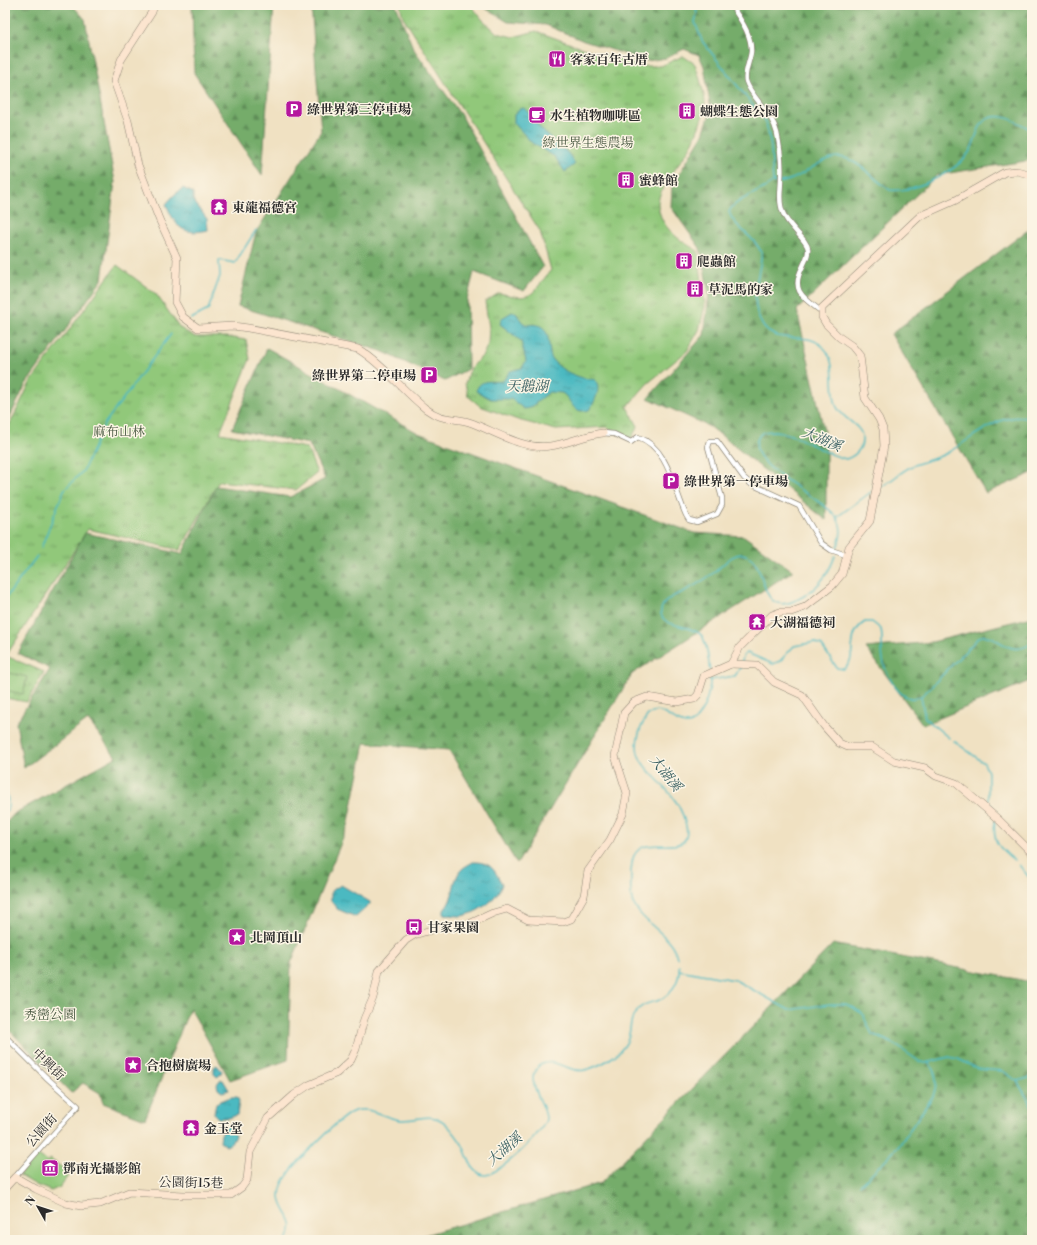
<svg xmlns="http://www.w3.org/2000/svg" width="1037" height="1245" font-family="'Libre Bodoni','Noto Serif TC',serif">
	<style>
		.grass { fill: url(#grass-tufts); stroke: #5e7a52 }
		.forest { fill: url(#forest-firs); stroke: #506c4a }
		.garden { fill: #91c87a; stroke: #5e7a52 }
		.water { fill: url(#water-ripples); stroke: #3b7276 }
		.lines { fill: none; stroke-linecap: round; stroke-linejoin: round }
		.stream { stroke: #4bb9c1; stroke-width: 1.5 }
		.street-casing { stroke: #8e8676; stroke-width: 6 }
		.secondary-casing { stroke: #8e8676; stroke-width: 8 }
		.street { stroke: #fff; stroke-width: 4.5 }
		.secondary { stroke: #fce5cf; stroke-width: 7 }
		.labels { text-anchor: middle; stroke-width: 3; stroke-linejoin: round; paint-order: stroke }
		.poi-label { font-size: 13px; font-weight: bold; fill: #2b2b2b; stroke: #fcf5e5; text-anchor: start }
		.park-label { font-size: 13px; fill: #4a5a43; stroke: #fcf5e5 }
		.street-label { font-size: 13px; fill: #2b2b2b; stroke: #fcf5e5 }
		.water-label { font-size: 14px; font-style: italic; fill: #365d60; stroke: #fcf5e5 }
	</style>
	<defs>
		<pattern id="grass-tufts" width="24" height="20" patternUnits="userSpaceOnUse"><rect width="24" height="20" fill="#91c87a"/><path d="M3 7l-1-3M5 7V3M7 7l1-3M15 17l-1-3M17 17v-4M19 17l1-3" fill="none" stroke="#77a364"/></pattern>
		<pattern id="forest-firs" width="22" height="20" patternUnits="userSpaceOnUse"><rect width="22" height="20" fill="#74ac6a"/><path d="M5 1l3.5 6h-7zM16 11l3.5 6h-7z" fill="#5f8c57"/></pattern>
		<pattern id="water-ripples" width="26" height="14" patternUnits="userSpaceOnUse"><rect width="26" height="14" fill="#4bb9c1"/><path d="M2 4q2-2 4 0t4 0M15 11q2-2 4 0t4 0" fill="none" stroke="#3f979d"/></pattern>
	</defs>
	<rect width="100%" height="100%" fill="#fcf5e5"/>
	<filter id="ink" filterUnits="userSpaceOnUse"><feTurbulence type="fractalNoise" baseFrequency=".025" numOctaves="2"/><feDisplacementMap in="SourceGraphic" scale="8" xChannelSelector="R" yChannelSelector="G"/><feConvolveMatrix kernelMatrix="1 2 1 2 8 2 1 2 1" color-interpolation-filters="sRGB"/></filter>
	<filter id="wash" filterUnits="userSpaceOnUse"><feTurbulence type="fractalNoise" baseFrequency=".012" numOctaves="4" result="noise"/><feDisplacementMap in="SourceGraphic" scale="16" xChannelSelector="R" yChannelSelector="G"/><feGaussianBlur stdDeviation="0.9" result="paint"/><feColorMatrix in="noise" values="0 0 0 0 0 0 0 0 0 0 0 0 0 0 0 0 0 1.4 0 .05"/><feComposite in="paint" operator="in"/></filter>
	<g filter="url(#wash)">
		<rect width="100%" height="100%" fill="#f0e1c2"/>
		<g class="grass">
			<path d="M 400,5 L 471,5 L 481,18 L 497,33 L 513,37 L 536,31 L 582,48 L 643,66 L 661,66 L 683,56 L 695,64 C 698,74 706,96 705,106 C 702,120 697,133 691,146 C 683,160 657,190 658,204 C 660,228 679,240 698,251 L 705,306 L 699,330 L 687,351 L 647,384 L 627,407 L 638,426 L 631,439 L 607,427 L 556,430 L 518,420 L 480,406 L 468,396 L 465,383 L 471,368 L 483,355 L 488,344 L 489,327 L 485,302 L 499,293 C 534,301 529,297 551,270 L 540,231 L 403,17 Z"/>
			<polygon points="117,265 156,294 180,328 195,337 226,337 246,340 250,359 220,433 307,448 317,473 296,490 219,481 180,550 88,529 6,656 44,672 27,702 5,698 5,434 30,383"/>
		</g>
		<g class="forest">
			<polygon points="5,5 72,5 85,19 115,182 102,280 26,384 5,427"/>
			<polygon points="192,5 274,5 262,175 194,73"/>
			<polygon points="311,5 396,5 413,48 463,118 543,267 524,291 474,272 467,300 468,369 445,381 381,351 238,306 256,232 321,131"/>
			<polygon points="480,5 1032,5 1032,160 937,175 797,310 826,440 826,520 712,428 648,398 704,335 709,294 700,248 671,207 672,186 703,134 711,111 704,66 699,55 684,49 666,58 647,61 584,41 546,25 508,22"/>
			<polygon points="1032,227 1032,473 986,493 891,334"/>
			<polygon points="267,348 418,433 694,533 744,536 793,571 632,674 517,864 449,750 365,743 348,826 291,963 288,1060 230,1080 190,1008 145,1119 103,1103 100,1093 83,1083 71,1093 5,1026 5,824 15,813 116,757 88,720 24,768 16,723 50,669 18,653 85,533 182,554 216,486 290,497 325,479 309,444 232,429"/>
			<polygon points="1032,617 1032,680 923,725 866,648 932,642"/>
			<polygon points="833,944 1032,982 1032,1240 408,1240 601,1183"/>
		</g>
		<g class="garden">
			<polygon points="5,672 27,677 23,694 5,690"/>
			<polygon points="37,1154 48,1162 50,1159 70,1173 60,1187 51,1191 36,1185 19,1175"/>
		</g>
		<g class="water">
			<path d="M 524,108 C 531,114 535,123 542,130 C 556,144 563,143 575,164 L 565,172 L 555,157 L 532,143 L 514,123 L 514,115 L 519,109 Z"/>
			<path d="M 183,188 L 193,193 L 193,200 L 207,219 L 208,230 C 182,236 176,227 166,204 L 174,195 Z"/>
			<path d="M 512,312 L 516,313 L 522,322 L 527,325 C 557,320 544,352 554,362 C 564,372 575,376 587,379 C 591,380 593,378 596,381 C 601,389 595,402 589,410 C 571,415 573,400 562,393 L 549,392 L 530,408 L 524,409 L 511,399 L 491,399 L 476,391 C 481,377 492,383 503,381 L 510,371 L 522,368 L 526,361 L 521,341 L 500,324 L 502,318 Z"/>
			<path d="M 473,862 C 491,862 494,869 502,884 C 498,899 476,915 460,916 C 455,916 449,915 444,914 L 444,910 C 456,897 451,880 462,869 C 465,866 470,864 473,862 Z"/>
			<polygon points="341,885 370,902 370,904 356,917 337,909 331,901 331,891"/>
			<polygon points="217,1065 222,1071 220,1075 217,1077 214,1074 214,1067"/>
			<polygon points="220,1080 223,1080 229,1090 222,1092 218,1089 217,1084"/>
			<polygon points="231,1097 237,1097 239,1101 237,1115 229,1118 218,1118 214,1114 216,1103"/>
			<polygon points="227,1126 231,1127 235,1136 230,1144 226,1146 220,1141 221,1134"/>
		</g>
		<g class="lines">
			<g class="stream">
				<polyline points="695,5 697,13 695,22 702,41 766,122 771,147 773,182"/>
				<path d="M 773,182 C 762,192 733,200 729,212 C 734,228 755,236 761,252 C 762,258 760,265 759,270 C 755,289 752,309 763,326 C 778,347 806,329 823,347 C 838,361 830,388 836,405 C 840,418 862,425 862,437 C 863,448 856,456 846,459 C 821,454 801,434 775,431 C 769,431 762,431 759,436 C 740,465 824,497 837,518 C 843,528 841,537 837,548"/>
				<path d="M 773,182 C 802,186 824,146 850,160 C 865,167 876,181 890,190 C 913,193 957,172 970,151 C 976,141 977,123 989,118 C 1003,112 1020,124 1032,130"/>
				<polyline points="191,319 208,310 220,276 219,260 235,263 256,230"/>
				<path d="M 879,488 C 891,482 899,473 910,467 C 921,461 935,460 947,453 C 973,439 999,410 1032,419"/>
				<polyline points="837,517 871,492"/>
				<polyline points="41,548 64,490 83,471 105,423 171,334"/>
				<polyline points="5,599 37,556"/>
				<path d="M 742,662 L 743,656 L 747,653 L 773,664 L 780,661 L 794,646 L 815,642 L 822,646 L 837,668 L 844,669 C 859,658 844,635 865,622 L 872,622 L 881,629 C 883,639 881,650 883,660 C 886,678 905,711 925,693 L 979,637 C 996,629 1007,661 1032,643"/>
				<path d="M 710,671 C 708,660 708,645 702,636 C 693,624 659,628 661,611 C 661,606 665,602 669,599 C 673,595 680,594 685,591 C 696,585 706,579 716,571 C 723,565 735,550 746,555 C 771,565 755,625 804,596 C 820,586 829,573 835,556"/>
				<polyline points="711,680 735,676 741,666"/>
				<polyline points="921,697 925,718 949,738"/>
				<polyline points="954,741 984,763 988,772 988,801 995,812"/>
				<path d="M 5,790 C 8,797 10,807 5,813"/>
				<path d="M 995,821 C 992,842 999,848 1014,860"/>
				<polyline points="1019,865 1032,881"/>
				<path d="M 677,958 C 673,935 644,925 634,905 C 629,896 631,882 631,872 C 632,862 632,854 641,848 C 653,839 693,857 686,826 C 683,812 676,799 666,789 C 646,766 626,757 644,721 C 656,698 671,723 686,724 C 701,725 712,689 710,677"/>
				<polyline points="679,970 735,980 789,1010 830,1004 846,1004 862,1013 872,1034 894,1044 920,1062 926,1063 949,1057 958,1059 978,1069 1003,1071 1017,1081 1032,1106"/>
				<polyline points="1017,1081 1032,1077"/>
				<path d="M 860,1185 L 898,1147 L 933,1096 C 938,1082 937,1074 928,1062"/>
				<path d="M 286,1240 C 301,1221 281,1214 280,1197 C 280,1189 283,1181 288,1175 C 297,1161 338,1119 352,1112 C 367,1104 385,1119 401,1120 C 418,1121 434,1110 448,1126 C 453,1131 458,1138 462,1144 C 468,1155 471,1174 485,1175 C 497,1176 547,1130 546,1118 C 545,1102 522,1079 540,1065 C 554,1056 571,1074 585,1070 C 600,1066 622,1055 628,1039 C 631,1030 629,1019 637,1011 C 642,1004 649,1003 657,1001 C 670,996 681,981 679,966"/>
			</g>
		</g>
	</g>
	<g filter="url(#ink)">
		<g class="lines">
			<defs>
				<g id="street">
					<path d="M 731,5 C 740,19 752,34 751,52 C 750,61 744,72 746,81 C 751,98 772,111 777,133 C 780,147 782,165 781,179 C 781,188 779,197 781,206 C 784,225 807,238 808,249 C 809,255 805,261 803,266 C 790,290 802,297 822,312"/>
					<path d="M 603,433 L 614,434 L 631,442 L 638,437 C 668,447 674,489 686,515 L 689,520 L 697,522 L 717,514 L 722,505 L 722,498 L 708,447 L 710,441 L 717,441 L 744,478 L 751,484 L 799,506 L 821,543 L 831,550 L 846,555"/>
					<polyline points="5,1036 46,1077 78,1106 15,1177"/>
				</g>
				<g id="secondary">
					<path d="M 154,5 L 152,12 L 121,60 L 114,81 L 128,121 L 138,165 L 159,219 L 177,258 L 175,302 L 183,317 L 198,328 L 233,326 L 248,328 L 358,349 C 383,364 403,391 426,409 C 442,421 452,417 469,422 C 495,431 522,450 550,446 C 568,444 584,435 603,433"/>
					<polyline points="731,664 757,665 774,682 802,695 824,726 839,743 848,747 872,747 894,761 925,768 936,776 956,783 999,820 1032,853"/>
					<polyline points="5,1188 15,1177 36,1189 66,1203 81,1206 100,1204 129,1192 183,1195 231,1195 242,1187 247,1180 250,1152 268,1118 294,1095 309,1085 337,1073 351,1060 356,1049 364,1019 373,998 379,971 406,940 414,935 441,927 467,925 493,913 507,909 528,920 563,922 571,919 584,896 588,871 610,840 623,814 627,793 615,756 624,713 634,702 647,697 677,702 694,699 698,695 704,676 731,664 740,647 772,615 780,612 791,612 805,607 832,586 842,574 849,547 870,521 884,446 883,429 879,419 865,398 860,356 852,346 839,337 826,324 822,317 822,308 920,216 956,200 1005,172 1017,171 1032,175"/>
				</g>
			</defs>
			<use href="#street" class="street-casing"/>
			<use href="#secondary" class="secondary-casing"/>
			<use href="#street" class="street"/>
			<use href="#secondary" class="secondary"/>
		</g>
	</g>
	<defs>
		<symbol id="restaurant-square" viewBox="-11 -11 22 22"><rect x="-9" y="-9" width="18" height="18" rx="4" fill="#b5179e" stroke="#fcf5e5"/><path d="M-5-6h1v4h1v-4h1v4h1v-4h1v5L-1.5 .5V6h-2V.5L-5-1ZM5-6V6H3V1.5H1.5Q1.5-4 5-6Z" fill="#fff"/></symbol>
		<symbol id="parking-square" viewBox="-11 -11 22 22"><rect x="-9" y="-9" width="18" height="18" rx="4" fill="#b5179e" stroke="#fcf5e5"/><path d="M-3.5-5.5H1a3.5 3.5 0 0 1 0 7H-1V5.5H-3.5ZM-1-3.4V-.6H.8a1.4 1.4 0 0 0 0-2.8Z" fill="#fff"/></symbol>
		<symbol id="building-square" viewBox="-11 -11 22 22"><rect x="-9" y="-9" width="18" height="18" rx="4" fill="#b5179e" stroke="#fcf5e5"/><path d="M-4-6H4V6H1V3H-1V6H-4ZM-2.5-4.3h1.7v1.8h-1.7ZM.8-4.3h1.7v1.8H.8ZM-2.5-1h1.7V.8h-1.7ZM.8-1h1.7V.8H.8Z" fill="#fff"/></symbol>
		<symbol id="cafe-square" viewBox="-11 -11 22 22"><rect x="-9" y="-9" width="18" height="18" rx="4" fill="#b5179e" stroke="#fcf5e5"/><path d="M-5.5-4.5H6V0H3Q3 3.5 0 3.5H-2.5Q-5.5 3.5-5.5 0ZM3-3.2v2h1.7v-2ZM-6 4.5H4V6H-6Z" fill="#fff"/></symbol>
		<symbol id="temple-square" viewBox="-11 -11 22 22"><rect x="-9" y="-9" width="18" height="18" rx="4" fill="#b5179e" stroke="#fcf5e5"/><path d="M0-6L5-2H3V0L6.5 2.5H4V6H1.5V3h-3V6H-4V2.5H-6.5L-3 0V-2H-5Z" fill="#fff"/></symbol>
		<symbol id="bus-square" viewBox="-11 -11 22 22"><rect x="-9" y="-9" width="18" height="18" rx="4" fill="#b5179e" stroke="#fcf5e5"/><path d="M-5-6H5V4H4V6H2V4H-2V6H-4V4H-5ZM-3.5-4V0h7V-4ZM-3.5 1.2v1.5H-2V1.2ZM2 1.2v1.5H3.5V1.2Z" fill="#fff"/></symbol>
		<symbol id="sight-square" viewBox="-11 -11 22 22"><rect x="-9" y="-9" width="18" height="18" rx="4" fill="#b5179e" stroke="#fcf5e5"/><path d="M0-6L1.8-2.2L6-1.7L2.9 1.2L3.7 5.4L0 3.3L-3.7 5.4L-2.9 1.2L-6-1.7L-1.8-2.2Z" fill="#fff"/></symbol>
		<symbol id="museum-square" viewBox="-11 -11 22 22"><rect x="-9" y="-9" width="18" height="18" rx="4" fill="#b5179e" stroke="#fcf5e5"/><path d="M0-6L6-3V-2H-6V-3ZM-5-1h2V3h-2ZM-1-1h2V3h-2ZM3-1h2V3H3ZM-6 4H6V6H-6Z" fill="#fff"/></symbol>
	</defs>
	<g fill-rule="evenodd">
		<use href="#restaurant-square" x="547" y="49" width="20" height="20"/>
		<use href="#parking-square" x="284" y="99" width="20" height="20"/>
		<use href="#building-square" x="677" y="101" width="20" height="20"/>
		<use href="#cafe-square" x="527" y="105" width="20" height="20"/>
		<use href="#building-square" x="616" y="170" width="20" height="20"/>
		<use href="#temple-square" x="209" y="197" width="20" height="20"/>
		<use href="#building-square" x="674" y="251" width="20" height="20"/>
		<use href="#building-square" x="685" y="279" width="20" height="20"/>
		<use href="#parking-square" x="419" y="365" width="20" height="20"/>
		<use href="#parking-square" x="661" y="471" width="20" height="20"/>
		<use href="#temple-square" x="747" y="612" width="20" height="20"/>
		<use href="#bus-square" x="404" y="917" width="20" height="20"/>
		<use href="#sight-square" x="227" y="927" width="20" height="20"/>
		<use href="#sight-square" x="123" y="1055" width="20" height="20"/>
		<use href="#temple-square" x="181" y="1118" width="20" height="20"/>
		<use href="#museum-square" x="40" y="1158" width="20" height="20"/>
	</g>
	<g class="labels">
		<g class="poi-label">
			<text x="570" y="64">客家百年古厝</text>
			<text x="307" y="114">綠世界第三停車場</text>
			<text x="700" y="116">蝴蝶生態公園</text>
			<text x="550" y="120">水生植物咖啡區</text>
			<text x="639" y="185">蜜蜂館</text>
			<text x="232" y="212">東龍福德宮</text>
			<text x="697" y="266">爬蟲館</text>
			<text x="708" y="294">草泥馬的家</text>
			<text x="416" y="380" text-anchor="end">綠世界第二停車場</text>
			<text x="684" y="486">綠世界第一停車場</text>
			<text x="770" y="627">大湖福德祠</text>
			<text x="427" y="932">甘家果園</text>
			<text x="250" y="942">北岡頂山</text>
			<text x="146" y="1070">合抱樹廣場</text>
			<text x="204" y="1133">金玉堂</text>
			<text x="63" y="1173">鄧南光攝影館</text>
		</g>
		<g class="park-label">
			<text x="588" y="147">綠世界生態農場</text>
			<text x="119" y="436">麻布山林</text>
			<text x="50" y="1019">秀巒公園</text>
		</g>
		<g class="street-label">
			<text transform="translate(49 1064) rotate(44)" y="5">中興街</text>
			<text transform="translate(41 1130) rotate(-48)" y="5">公園街</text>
			<text transform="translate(191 1182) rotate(1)" y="5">公園街15巷</text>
		</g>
		<g class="water-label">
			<text x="527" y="391">天鵝湖</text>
			<text transform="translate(822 439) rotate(22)" y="5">大湖溪</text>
			<text transform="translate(666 773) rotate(51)" y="5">大湖溪</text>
			<text transform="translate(504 1149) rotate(-41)" y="5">大湖溪</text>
		</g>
	</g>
	<rect width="1037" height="1245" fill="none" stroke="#fcf5e5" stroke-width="20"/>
	<g transform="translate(38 1207) rotate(309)" stroke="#fcf5e5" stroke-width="3" paint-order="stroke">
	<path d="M0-3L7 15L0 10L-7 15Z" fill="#2b2b2b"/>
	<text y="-6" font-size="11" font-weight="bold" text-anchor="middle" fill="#2b2b2b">N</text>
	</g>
</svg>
